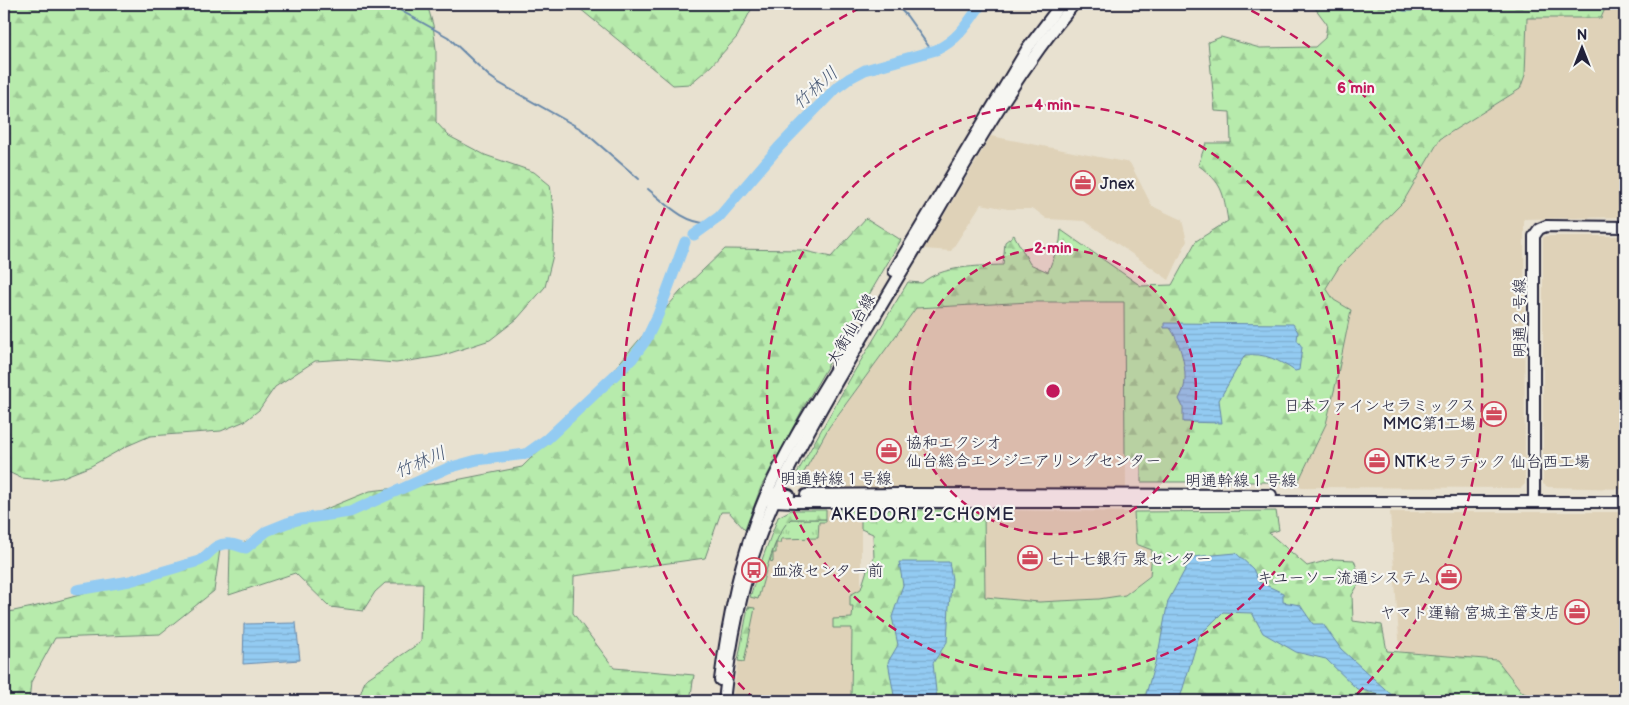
<svg xmlns="http://www.w3.org/2000/svg" width="1629" height="705" font-family="'Balsamiq Sans','Klee One',sans-serif">
	<style>
		.built { fill: #dfd2b8 }
		.grass { fill: url(#grass-tufts); stroke: #6c8674 }
		.forest { fill: url(#forest-firs); stroke: #6c8674 }
		.water { fill: url(#water-rules); stroke: #6687a9 }
		.lines { fill: none; stroke-linecap: round; stroke-linejoin: round }
		.stream { stroke: #6687a9; stroke-width: 2 }
		.river { stroke: #93cbf2; stroke-width: 11 }
		.secondary-casing { stroke: #22223b; stroke-width: 14 }
		.secondary { stroke: #f6f6f2; stroke-width: 10 }
		.ring { fill: none; stroke: #c2185b; stroke-width: 2.5; stroke-dasharray: 9 6 }
		.labels { text-anchor: middle; stroke-width: 4.5; stroke-linejoin: round; paint-order: stroke }
		.poi-label { font-size: 16px; fill: #22223b; stroke: #f6f6f2; text-anchor: start }
		.street-label { font-size: 16px; fill: #22223b; stroke: #f6f6f2 }
		.water-label { font-size: 18px; font-style: italic; fill: #445572; stroke: #f6f6f2 }
		.neighbourhood-label { font-size: 18px; letter-spacing: 1px; fill: #22223b; stroke: #f6f6f2 }
		.centre { fill: #c2185b; stroke: #f6f6f2; stroke-width: 2.5 }
		.ring-label { font-size: 15px; text-anchor: middle; font-weight: bold; fill: #c2185b; stroke: #f6f6f2; stroke-width: 4.5; stroke-linejoin: round; paint-order: stroke }
	</style>
	<defs>
		<pattern id="grass-tufts" width="24" height="20" patternUnits="userSpaceOnUse" patternTransform="scale(1.25)"><rect width="24" height="20" fill="#b7ebac"/><path d="M3 7l-1-3M5 7V3M7 7l1-3M15 17l-1-3M17 17v-4M19 17l1-3" fill="none" stroke="#9dc995"/></pattern>
		<pattern id="forest-firs" width="22" height="20" patternUnits="userSpaceOnUse" patternTransform="scale(1.25)"><rect width="22" height="20" fill="#b7ebac"/><path d="M5 1l3.5 6h-7zM16 11l3.5 6h-7z" fill="#9dc995"/></pattern>
		<pattern id="water-rules" width="6" height="5" patternUnits="userSpaceOnUse" patternTransform="scale(1.25)"><rect width="6" height="5" fill="#93cbf2"/><path d="M0 2.5h6" fill="none" stroke="#7eaed0"/></pattern>
	</defs>
	<rect width="100%" height="100%" fill="#e8e1d0"/>
	<filter id="ink" filterUnits="userSpaceOnUse"><feTurbulence type="fractalNoise" baseFrequency=".02" numOctaves="2"/><feDisplacementMap in="SourceGraphic" scale="10" xChannelSelector="R" yChannelSelector="G"/><feConvolveMatrix kernelMatrix="1 2 1 2 8 2 1 2 1" color-interpolation-filters="sRGB"/></filter>
	<g filter="url(#ink)">
		<g class="built">
			<polygon points="1607,4 1625,4 1625,217 1524,219 1525,484 1521,488 1295,487 1326,424 1336,383 1351,310 1334,300 1326,288 1339,267 1403,202 1440,139 1520,89 1525,75 1527,18 1601,18"/>
			<polygon points="991,136 1130,163 1152,206 1182,220 1187,241 1169,280 1085,221 1047,219 1034,209 1008,209 981,204 951,251 924,249"/>
			<polygon points="1545,236 1625,236 1625,489 1548,487 1543,484 1543,238"/>
			<polygon points="1031,302 1125,302 1126,488 810,488 797,473 803,473 829,428 916,308"/>
			<polygon points="791,510 834,510 835,517 861,517 861,589 850,606 853,606 852,619 833,628 852,628 851,697 866,697 866,701 732,701 738,661 750,597 763,557 778,517"/>
			<polygon points="984,510 1134,512 1136,544 1153,550 1150,575 1125,595 1099,599 1039,602 985,597"/>
			<polygon points="1390,512 1625,512 1625,701 1539,701 1522,692 1497,660 1400,652"/>
		</g>
		<path class="grass" d="M 791,519 L 826,519 L 826,522 L 819,522 L 818,538 L 781,539 L 780,543 L 776,543 L 776,553 L 773,553 L 773,562 L 770,561 C 775,546 778,529 791,519 Z"/>
		<g class="forest">
			<polygon points="4,4 427,4 433,25 436,49 436,122 449,136 485,155 534,172 550,185 554,213 553,255 545,287 517,319 490,340 441,356 396,363 346,359 315,361 275,387 259,410 245,421 221,431 150,436 127,446 91,466 63,477 45,480 21,478 4,470"/>
			<polygon points="572,4 754,4 737,37 711,66 690,84 673,85 579,8"/>
			<path d="M 1305,4 L 1607,4 L 1601,18 L 1527,18 L 1525,75 L 1520,89 L 1440,139 L 1403,202 L 1339,267 L 1326,288 L 1334,300 L 1351,310 L 1336,383 L 1326,424 L 1298,482 L 1141,482 L 1141,464 L 1125,456 L 1124,302 L 1031,302 L 916,308 L 829,427 L 803,474 L 797,473 L 854,372 L 908,282 L 922,283 C 941,266 978,266 1003,265 L 1005,242 L 1014,235 L 1030,264 L 1048,272 L 1060,241 L 1061,230 L 1141,286 L 1172,285 L 1196,241 L 1228,221 C 1223,191 1223,184 1198,165 L 1206,143 L 1231,143 L 1230,112 L 1215,111 L 1208,42 L 1221,37 L 1260,48 L 1315,47 L 1325,38 L 1327,24 L 1315,8 Z"/>
			<polygon points="866,218 901,240 806,403 761,487 745,530 729,512 721,512 705,558 574,576 573,613 614,668 694,675 690,701 358,701 365,680 421,642 423,583 385,583 375,592 363,611 330,607 295,573 229,595 230,548 370,491 441,483 522,467 573,417 680,292 725,249 801,250 831,257"/>
			<path d="M 791,510 L 826,510 L 826,519 L 791,519 C 775,531 764,579 758,599 L 750,597 L 763,557 L 778,517 Z"/>
			<polygon points="834,510 984,510 985,597 1039,602 1099,599 1125,595 1150,576 1152,550 1136,544 1134,512 1276,511 1279,530 1269,533 1307,566 1333,559 1354,560 1361,580 1352,595 1353,621 1382,625 1387,651 1497,660 1522,692 1539,701 1048,701 1042,697 1022,701 866,701 866,697 851,697 852,628 833,628 833,619 852,618 853,606 850,606 850,595 861,589 867,570 874,558 873,534 861,529 861,517 835,517"/>
			<path d="M 220,549 L 214,591 L 160,634 L 55,638 L 31,682 L 29,701 L 4,701 L 4,613 C 78,599 149,574 220,549 Z"/>
			<polygon points="748,607 755,608 744,662 738,661"/>
		</g>
		<g class="water">
			<polygon points="1380,4 1404,4 1412,11 1404,11"/>
			<path d="M 1164,323 L 1293,324 L 1298,332 L 1297,340 L 1302,347 L 1299,370 L 1295,371 C 1278,360 1266,353 1245,355 L 1219,400 L 1222,423 L 1183,422 L 1183,407 L 1179,399 C 1181,395 1183,391 1184,387 C 1188,371 1180,341 1170,328 L 1164,328 Z"/>
			<polygon points="1236,553 1253,569 1259,582 1283,593 1283,602 1300,605 1313,624 1323,624 1341,649 1395,698 1357,689 1326,659 1296,652 1263,633 1252,613 1223,612 1199,636 1179,701 1144,701 1159,649 1168,601 1192,557"/>
			<polygon points="899,562 949,562 952,579 949,606 947,642 933,663 937,701 895,701 888,662 898,645 892,617 903,585"/>
			<polygon points="296,623 300,660 243,664 244,624"/>
		</g>
		<g class="lines">
			<g class="stream">
				<polyline points="389,4 448,37 489,76 499,83 581,129 639,179"/>
				<polyline points="895,4 907,16 932,51"/>
				<path d="M 648,189 C 666,204 686,225 711,223"/>
			</g>
			<g class="river">
				<path d="M 694,235 L 719,217 L 779,147 L 835,89 L 850,78 L 865,70 L 936,50 C 958,40 968,23 981,4"/>
				<path d="M 77,590 L 130,581 L 199,561 C 210,555 214,542 230,544 C 235,544 240,547 246,548 L 267,531 L 287,523 L 301,519 L 350,512 L 448,468 L 477,460 L 526,454 L 547,439 L 632,359 L 646,340 L 658,315 L 685,242"/>
			</g>
			<defs>
				<g id="secondary">
					<polyline points="894,271 1027,49 1061,4"/>
					<polyline points="768,492 777,494 789,495"/>
					<polyline points="806,495 900,494 1271,495"/>
					<polyline points="765,499 774,501 795,502 1625,502"/>
					<polyline points="1534,502 1534,236 1539,229 1546,226 1625,227"/>
					<path d="M 720,680 C 728,618 740,556 765,497 C 790,440 825,388 856,335"/>
					<path d="M 724,701 C 730,646 740,591 759,539 C 780,480 811,427 842,373 C 868,328 894,284 921,240 C 968,159 1014,76 1074,4"/>
				</g>
			</defs>
			<use href="#secondary" class="secondary-casing"/>
			<use href="#secondary" class="secondary"/>
		</g>
	</g>
	<circle cx="1053" cy="391" r="143" fill="#c2185b" fill-opacity=".12"/>
	<g class="ring">
		<circle cx="1053" cy="391" r="143"/>
		<circle cx="1053" cy="391" r="286"/>
		<path d="M755 700A429 429 0 0 1 868 4M1238 4A429 429 0 0 1 1351 700"/>
	</g>
	<defs>
		<symbol id="office-ring" viewBox="-11 -11 22 22"><circle r="9.5" fill="#f6f6f2" stroke="#d1495b" stroke-width="1.5"/><path d="M-6-3h4V-5.5h4V-3h4V5H-6ZM-1-4.5V-3h2v-1.5ZM-6 0V1H6V0Z" fill="#d1495b"/></symbol>
		<symbol id="bus-ring" viewBox="-11 -11 22 22"><circle r="9.5" fill="#f6f6f2" stroke="#d1495b" stroke-width="1.5"/><path d="M-5-6H5V4H4V6H2V4H-2V6H-4V4H-5ZM-3.5-4V0h7V-4ZM-3.5 1.2v1.5H-2V1.2ZM2 1.2v1.5H3.5V1.2Z" fill="#d1495b"/></symbol>
	</defs>
	<g fill-rule="evenodd">
		<use href="#office-ring" x="1069" y="169" width="28" height="28"/>
		<use href="#office-ring" x="1480" y="400" width="28" height="28"/>
		<use href="#office-ring" x="875" y="437" width="28" height="28"/>
		<use href="#office-ring" x="1363" y="447" width="28" height="28"/>
		<use href="#office-ring" x="1016" y="544" width="28" height="28"/>
		<use href="#bus-ring" x="740" y="556" width="28" height="28"/>
		<use href="#office-ring" x="1435" y="563" width="28" height="28"/>
		<use href="#office-ring" x="1563" y="598" width="28" height="28"/>
	</g>
	<g class="labels">
		<g class="poi-label">
			<text x="1100" y="189">Jnex</text>
			<text x="1476" y="411" text-anchor="end">日本ファインセラミックス<tspan x="1476" dy="18">MMC第1工場</tspan></text>
			<text x="906" y="448">協和エクシオ<tspan x="906" dy="18">仙台総合エンジニアリングセンター</tspan></text>
			<text x="1394" y="467">NTKセラテック 仙台西工場</text>
			<text x="1048" y="564">七十七銀行 泉センター</text>
			<text x="772" y="576">血液センター前</text>
			<text x="1432" y="583" text-anchor="end">キユーソー流通システム</text>
			<text x="1560" y="618" text-anchor="end">ヤマト運輸 宮城主管支店</text>
		</g>
		<g class="street-label">
			<text transform="translate(1519 318) rotate(-90)" y="6">明通２号線</text>
			<text transform="translate(850 329) rotate(-60)" y="6">大衡仙台線</text>
			<text x="836" y="484">明通幹線１号線</text>
			<text x="1241" y="486">明通幹線１号線</text>
		</g>
		<g class="water-label">
			<text transform="translate(815 88) rotate(-42)" y="6">竹林川</text>
			<text transform="translate(420 462) rotate(-23)" y="6">竹林川</text>
		</g>
		<g class="neighbourhood-label">
			<text x="923" y="520">AKEDORI 2-CHOME</text>
		</g>
	</g>
	<circle cx="1053" cy="391" r="8" class="centre"/>
	<g class="ring-label">
		<text x="1356" y="93">6 min</text>
		<text x="1053" y="110">4 min</text>
		<text x="1053" y="253">2 min</text>
	</g>
	<rect width="1629" height="705" fill="none" stroke="#f6f6f2" stroke-width="20"/>
	<rect x="10" y="10" width="1609" height="685" fill="none" stroke="#22223b" stroke-width="2" filter="url(#ink)"/>
	<g transform="translate(1582 48)" stroke="#f6f6f2" stroke-width="4" paint-order="stroke">
	<path d="M0-4L9 19L0 12L-9 19Z" fill="#22223b"/>
	<text y="-8" font-size="14" font-weight="bold" text-anchor="middle" fill="#22223b">N</text>
	</g>
</svg>
